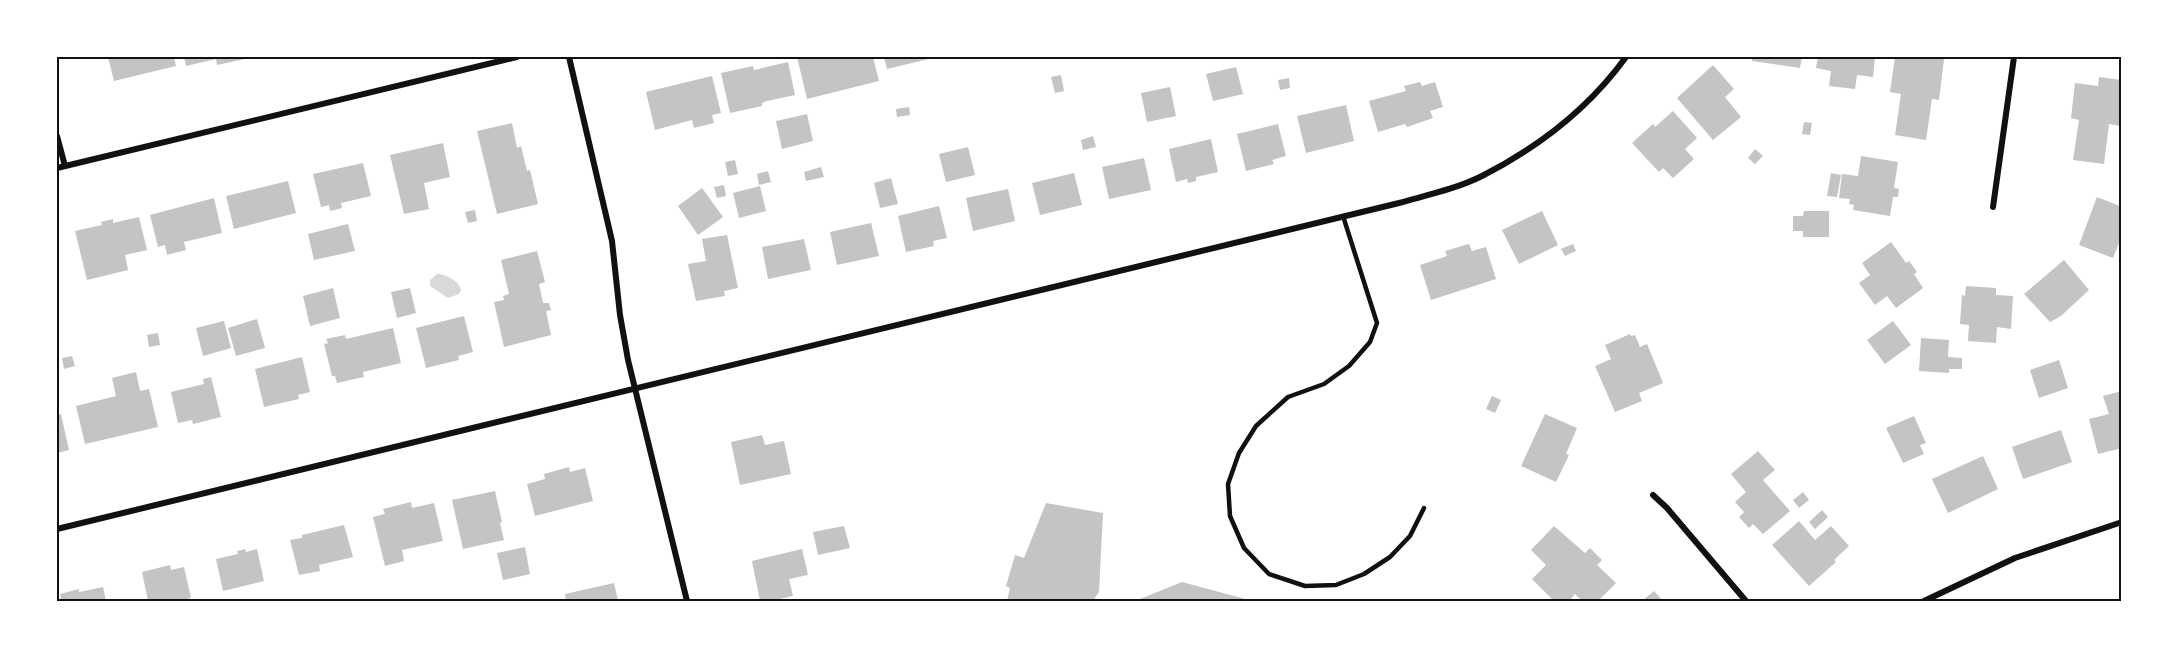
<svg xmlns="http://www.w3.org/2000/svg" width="2179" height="658" font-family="Helvetica,sans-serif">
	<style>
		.water { fill: #d9d9d9 }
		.building { fill: #c4c4c4 }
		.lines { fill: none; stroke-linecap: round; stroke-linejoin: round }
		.service { stroke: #111; stroke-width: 4.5 }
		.minor { stroke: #111; stroke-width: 6 }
		.neatline { fill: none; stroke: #111; stroke-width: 2 }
	</style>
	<rect width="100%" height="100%" fill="#fff"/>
	<path class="water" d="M 437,274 C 446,274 459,281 461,290 L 459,294 L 448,298 L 430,286 L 430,280 Z"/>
	<g class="building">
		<polygon points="108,57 174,57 176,66 114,81"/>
		<polygon points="184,57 249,57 249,58 217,65 216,59 186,66"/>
		<polygon points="797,57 873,57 879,81 807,99"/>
		<polygon points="884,57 933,57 933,58 887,69"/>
		<polygon points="1752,57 1802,57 1800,68 1752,61"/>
		<polygon points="1818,57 1875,57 1873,77 1857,75 1855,89 1829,86 1831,71 1816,68"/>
		<polygon points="1895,57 1944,59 1939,100 1932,99 1926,140 1895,135 1901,94 1890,92"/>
		<polygon points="788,62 795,95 767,101 762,103 762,106 730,113 721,73 753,66 754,70"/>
		<polygon points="1713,65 1734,89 1725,97 1741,117 1713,140 1677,98"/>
		<polygon points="1236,67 1243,94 1213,101 1206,74"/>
		<polygon points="1061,75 1064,91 1055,93 1051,77"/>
		<polygon points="712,76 721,113 712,115 714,123 694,128 692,120 655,130 646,92"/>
		<polygon points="2099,77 2122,80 2120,126 2109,124 2104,164 2073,160 2079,120 2071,118 2075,83 2098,86"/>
		<polygon points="1289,78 1290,88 1280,90 1278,80"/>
		<polygon points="1420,82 1422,86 1435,82 1443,107 1430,111 1433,118 1407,127 1405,124 1378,132 1369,101 1406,91 1404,86"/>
		<polygon points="1170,87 1176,116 1147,122 1141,93"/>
		<polygon points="1346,105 1354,141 1306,153 1297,116"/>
		<polygon points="909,107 910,115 897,117 896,109"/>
		<polygon points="1673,111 1697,138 1685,149 1694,159 1673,178 1663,168 1659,172 1632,143 1653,124 1655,127"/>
		<polygon points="807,114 813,141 782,149 776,121"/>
		<polygon points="1804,122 1812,123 1810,135 1802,134"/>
		<polygon points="512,123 517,148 521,146 527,171 530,170 538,204 497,214 477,131"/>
		<polygon points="1278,124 1286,156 1272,160 1274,164 1246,171 1237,134"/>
		<polygon points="1093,136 1096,147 1083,150 1081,140"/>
		<polygon points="1211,139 1218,172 1196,177 1196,181 1188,183 1187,179 1176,182 1169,149"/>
		<polygon points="443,143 450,177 424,183 429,209 404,214 390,155"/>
		<polygon points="968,147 975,175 946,182 939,154"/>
		<polygon points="1755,149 1763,156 1755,164 1748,158"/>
		<polygon points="1861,156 1898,162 1894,188 1899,189 1898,197 1893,197 1890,216 1853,210 1854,205 1849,204 1850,199 1839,198 1842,174 1858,176"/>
		<polygon points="1144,158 1151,190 1109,199 1102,167"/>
		<polygon points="735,160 738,174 728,176 725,162"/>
		<polygon points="363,163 371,196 341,203 342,208 330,211 329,205 321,207 313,174"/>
		<polygon points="821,167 824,177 806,181 804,172"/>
		<polygon points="768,171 771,182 759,185 757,174"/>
		<polygon points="1074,173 1082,205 1040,215 1032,183"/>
		<polygon points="1831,173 1841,175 1837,197 1827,196"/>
		<polygon points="891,178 898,204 880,208 874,183"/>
		<polygon points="288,181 296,213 234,229 226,196"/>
		<polygon points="724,185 726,196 717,198 714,187"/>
		<polygon points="760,186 766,211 739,218 733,193"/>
		<polygon points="702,188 723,217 698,235 678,206"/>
		<polygon points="1008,189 1015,221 973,231 966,198"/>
		<polygon points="2097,197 2122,207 2122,235 2113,258 2079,245"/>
		<polygon points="214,198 222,233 184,242 186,250 167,255 165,245 158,247 150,215"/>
		<polygon points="939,206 947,238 933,241 934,246 906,252 898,216"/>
		<polygon points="475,210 477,221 468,223 465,212"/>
		<polygon points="1542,211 1558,245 1519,264 1502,230"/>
		<polygon points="1804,211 1829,211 1829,237 1803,237 1803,231 1793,231 1793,216 1803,216"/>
		<polygon points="139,217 147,250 125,255 128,270 87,280 75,231 102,225 101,222 113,219 113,223"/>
		<polygon points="871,223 879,256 837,265 830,232"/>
		<polygon points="348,224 355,251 314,260 308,234"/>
		<polygon points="727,235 738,288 724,291 725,296 696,301 688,264 706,261 702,239"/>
		<polygon points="804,239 811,270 768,279 762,247"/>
		<polygon points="1891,242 1906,263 1909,261 1917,272 1914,274 1923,288 1896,308 1887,296 1875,305 1859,283 1870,275 1862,263"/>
		<polygon points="1469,244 1472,251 1486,247 1496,279 1431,300 1420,265 1447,256 1445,251"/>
		<polygon points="1573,244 1576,251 1565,256 1561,249"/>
		<polygon points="537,251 545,282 539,284 543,303 549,303 551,310 546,311 551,335 504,347 494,302 504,300 503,296 509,294 501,260"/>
		<polygon points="2064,260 2089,290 2061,316 2050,322 2024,294"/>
		<polygon points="1966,286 1996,288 1996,295 2013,296 2011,329 1997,327 1996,343 1968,341 1969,325 1960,324 1962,295 1965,296"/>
		<polygon points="333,288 340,318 310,326 303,296"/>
		<polygon points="410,288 416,313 397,318 391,292"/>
		<polygon points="464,316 473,352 458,356 459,360 426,368 416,328"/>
		<polygon points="257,319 265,348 236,356 228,328"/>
		<polygon points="224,321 231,348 203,356 196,328"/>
		<polygon points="1893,321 1911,345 1885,364 1867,340"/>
		<polygon points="393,328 401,363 363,372 364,377 337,383 335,376 332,376 324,344 328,343 326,339 345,335 346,339"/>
		<polygon points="158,333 160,345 149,347 147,335"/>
		<polygon points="1630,334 1631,336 1635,335 1640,347 1647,344 1663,383 1639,393 1642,401 1615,412 1595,366 1611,359 1605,345"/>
		<polygon points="1921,338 1949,340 1948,357 1962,358 1962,369 1949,369 1949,373 1919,371"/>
		<polygon points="72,356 75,366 64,369 62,358"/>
		<polygon points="302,357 310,392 298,395 299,399 264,407 255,369"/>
		<polygon points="2059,360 2068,388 2039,398 2030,370"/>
		<polygon points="136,372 140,391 149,389 158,427 85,444 76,406 116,396 112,378"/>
		<polygon points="211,377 221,417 193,424 192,420 178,423 171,392 204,384 203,379"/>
		<polygon points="2122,391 2122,448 2098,454 2089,419 2109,414 2103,396"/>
		<polygon points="1492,396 1501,400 1495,413 1486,409"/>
		<polygon points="61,414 69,450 57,453 57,415"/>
		<polygon points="1545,414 1577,428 1566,454 1569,455 1556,482 1521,466"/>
		<polygon points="1914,416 1926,443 1920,445 1924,454 1903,463 1886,428"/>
		<polygon points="2061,430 2072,462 2023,479 2012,447"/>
		<polygon points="762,435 765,445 784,441 791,474 740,485 731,442"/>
		<polygon points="1758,451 1775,470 1763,480 1790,511 1763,534 1753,524 1749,528 1739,517 1744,512 1735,502 1746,492 1731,474"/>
		<polygon points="1983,456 1998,489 1948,513 1932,479"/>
		<polygon points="569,467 570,472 585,468 593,501 535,516 527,484 545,479 544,474"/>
		<polygon points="495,491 502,522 500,523 504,540 463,549 452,500"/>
		<polygon points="1803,492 1809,500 1799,508 1793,500"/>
		<polygon points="411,502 412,508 434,503 443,541 402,550 404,561 385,566 373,517 385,514 383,509"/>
		<polygon points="1046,503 1103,513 1099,592 1093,601 1007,601 1010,588 1006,586 1015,555 1024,558"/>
		<polygon points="1822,510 1828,517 1815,529 1809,522"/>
		<polygon points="1799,521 1815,540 1831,526 1849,546 1834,560 1836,562 1809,586 1772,545"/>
		<polygon points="344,525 353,557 319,565 320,571 299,575 290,540 302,538 302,535"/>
		<polygon points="844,526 850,548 818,555 813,532"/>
		<polygon points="1554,526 1585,553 1590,548 1602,560 1597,565 1616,583 1598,601 1582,601 1575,594 1569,601 1554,601 1532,579 1546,565 1531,550"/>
		<polygon points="525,547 530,574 503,580 497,553"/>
		<polygon points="245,549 246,552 257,549 264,581 223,591 216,559 238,554 237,551"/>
		<polygon points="802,549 808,575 789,579 793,596 771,601 760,601 752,561"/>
		<polygon points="170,565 171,570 184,567 191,598 180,601 148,601 142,572"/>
		<polygon points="1182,582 1249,600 1249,601 1135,601"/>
		<polygon points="614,583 618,601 566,601 565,594"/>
		<polygon points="103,587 106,601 62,601 60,594 79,589 79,592"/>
		<polygon points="1654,591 1663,601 1642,601"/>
	</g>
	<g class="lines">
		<polyline class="service" points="1343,216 1377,323 1370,342 1349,366 1324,384 1288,397 1256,426 1239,453 1228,484 1230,516 1244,548 1269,574 1305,586 1336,585 1364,574 1390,557 1410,536 1424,508"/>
		<g class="minor">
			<polyline points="569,57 612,241 620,315 628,360 687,601"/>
			<polyline points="57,136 65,166"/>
			<polyline points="57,168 517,57"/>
			<polyline points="1993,207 2014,57"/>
			<polyline points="1653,495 1667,508 1746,601"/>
			<path d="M 57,529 L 1399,203 C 1427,195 1456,189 1482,176 C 1537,148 1589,108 1626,57"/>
			<polyline points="1924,601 2015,558 2122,522"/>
		</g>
	</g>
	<rect width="2179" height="658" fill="none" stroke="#ffffff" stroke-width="117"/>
	<rect x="58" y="58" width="2062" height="542" class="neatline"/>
</svg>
